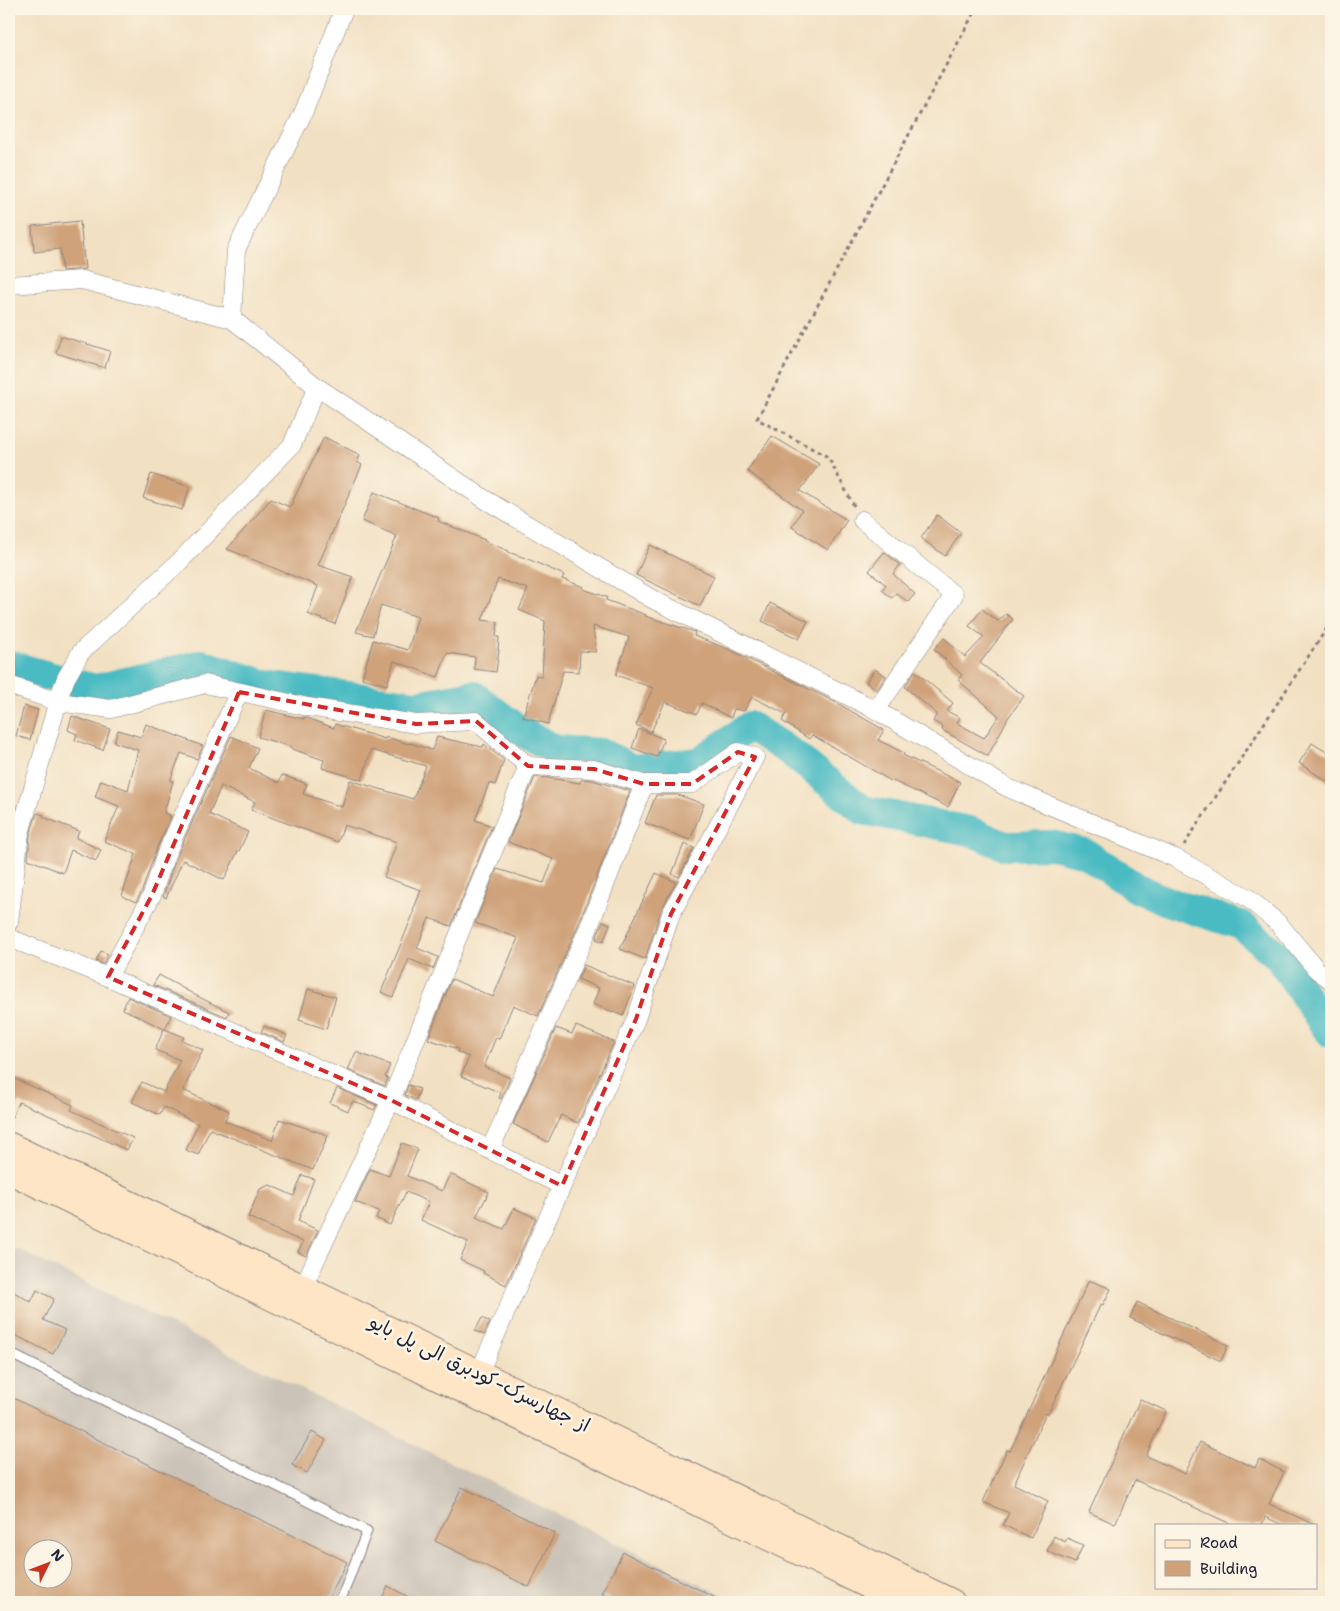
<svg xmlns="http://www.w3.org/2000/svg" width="1340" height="1611" font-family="'Shantell Sans','Playpen Sans Arabic',sans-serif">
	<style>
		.industrial { fill: #cbc3b8; fill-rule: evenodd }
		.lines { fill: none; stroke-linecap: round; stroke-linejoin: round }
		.river { stroke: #4cbbc3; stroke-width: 30 }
		.building { fill: #cfa27a; fill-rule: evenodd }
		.lane-casing { stroke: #8a817e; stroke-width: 11 }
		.street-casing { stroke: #8a817e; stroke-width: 19 }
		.secondary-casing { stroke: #8a817e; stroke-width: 27 }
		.path { stroke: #8a817e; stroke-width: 3; stroke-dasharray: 4 4; stroke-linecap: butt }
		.lane { stroke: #fff; stroke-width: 9 }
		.street { stroke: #fff; stroke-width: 18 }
		.secondary { stroke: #fde5c5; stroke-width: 25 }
		.marked { fill: none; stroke: #d62828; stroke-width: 4; stroke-dasharray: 10 6; stroke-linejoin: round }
		.labels { text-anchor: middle; stroke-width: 5; stroke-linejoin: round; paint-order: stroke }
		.street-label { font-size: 19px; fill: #22223b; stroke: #fcf5e5 }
	</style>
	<rect width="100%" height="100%" fill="#fcf5e5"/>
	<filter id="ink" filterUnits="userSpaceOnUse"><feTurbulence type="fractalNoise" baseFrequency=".02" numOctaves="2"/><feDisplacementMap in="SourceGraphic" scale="10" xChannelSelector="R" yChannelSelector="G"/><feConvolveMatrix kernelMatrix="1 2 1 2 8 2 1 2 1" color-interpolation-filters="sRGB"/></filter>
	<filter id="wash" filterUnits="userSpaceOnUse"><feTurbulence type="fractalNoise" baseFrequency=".0096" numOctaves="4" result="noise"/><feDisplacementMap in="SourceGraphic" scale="20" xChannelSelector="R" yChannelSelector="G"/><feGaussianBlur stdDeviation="1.12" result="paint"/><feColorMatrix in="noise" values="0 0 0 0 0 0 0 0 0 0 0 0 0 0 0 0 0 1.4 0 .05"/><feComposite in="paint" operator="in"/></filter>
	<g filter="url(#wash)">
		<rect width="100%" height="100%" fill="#f2e0c2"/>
		<path class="industrial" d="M 17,1249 L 450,1462 L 737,1602 L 9,1602 L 9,1251 ZM 32,1548 L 62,1548 L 62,1578 L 32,1578 Z"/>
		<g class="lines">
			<polyline class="river" points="9,665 95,689 202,664 266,685 417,705 473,695 522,732 556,750 602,753 632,769 699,762 750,726 790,752 863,810 970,831 1005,846 1052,845 1085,853 1138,889 1172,903 1241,925 1278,956 1325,1026 1331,1033"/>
		</g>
		<g id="blocks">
			<g class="building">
				<polygon points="80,221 85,269 62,271 60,249 34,252 32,226"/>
				<polygon points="61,336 110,351 105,368 56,353"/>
				<polygon points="772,436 819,464 800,491 847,520 828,550 792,527 802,510 747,471"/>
				<polygon points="324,437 360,455 357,462 362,465 318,565 353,577 335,624 308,614 318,586 227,549 271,499 290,507"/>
				<polygon points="151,474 190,487 182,510 143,498"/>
				<polygon points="374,492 439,518 438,521 485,540 484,541 509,551 508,552 528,559 564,575 562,579 584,587 583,589 607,597 606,600 646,615 645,616 695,632 694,636 728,649 837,703 884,730 878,740 904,753 903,755 960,782 948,807 891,780 891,781 812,735 809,739 782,721 786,714 752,697 744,711 734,709 731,718 702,703 697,714 665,702 651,732 636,725 653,688 616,675 629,637 593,626 596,652 580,651 579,672 563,671 548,724 523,717 536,675 542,677 545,621 519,610 528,589 498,579 482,620 498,622 496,637 499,637 498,650 499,650 496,672 474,669 475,657 447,653 438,677 394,661 387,685 362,678 373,640 408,650 418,617 381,605 373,636 356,632 397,536 362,521"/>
				<polygon points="937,515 961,533 945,556 921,538"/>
				<polygon points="650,545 714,576 700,606 636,575"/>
				<polygon points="884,552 900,565 893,574 915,594 908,602 896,593 892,598 882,590 886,585 869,571"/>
				<polygon points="770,603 808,621 799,639 762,621"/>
				<polygon points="982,609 998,621 1006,614 1013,619 980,663 1024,696 1008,718 988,756 942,730 943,727 933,721 937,714 905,687 915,671 953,703 947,711 960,718 957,723 984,738 999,716 958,680 962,675 934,649 944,638 965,657 984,637 969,626"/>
				<polygon points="875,669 886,676 877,690 866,682"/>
				<polygon points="24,706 38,710 30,740 16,736"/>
				<polygon points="266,710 304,719 304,717 307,718 334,728 335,724 385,739 386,737 409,744 410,743 432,750 437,737 483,747 484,744 504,760 495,785 489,783 475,820 492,826 451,926 429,918 417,948 438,957 433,969 409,959 393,997 381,992 414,912 413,911 421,890 384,877 397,842 344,825 338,842 251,810 255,802 221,786 209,814 248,832 239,851 238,851 224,880 183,860 166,898 163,896 176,858 231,736 258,748 249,768 279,783 282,775 307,784 303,794 342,807 350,780 413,799 426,766 371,750 362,780 322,768 324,760 292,749 292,747 258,737"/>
				<polygon points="72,716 110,729 103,750 75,740 77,734 68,730"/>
				<polygon points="146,724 203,746 197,759 181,753 170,781 173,781 164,813 171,816 156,850 142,891 136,902 122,896 136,854 104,841 119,806 95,797 101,780 128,790 138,750 114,742 118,730 141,737"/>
				<polygon points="639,729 664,739 657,757 632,748"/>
				<polygon points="1312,743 1331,755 1331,784 1299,763"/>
				<polygon points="535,777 549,778 580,783 582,779 592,780 630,791 577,928 538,1016 513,1005 499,1039 496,1037 484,1067 510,1078 501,1099 499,1098 501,1093 461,1076 469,1057 457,1052 458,1049 428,1039 452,979 493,997 518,938 475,923 497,869 544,883 553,859 508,842"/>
				<polygon points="656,795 678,795 704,804 690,840 645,823"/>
				<polygon points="9,805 16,807 11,825 9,824"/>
				<polygon points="37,813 44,815 43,817 79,831 76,838 101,850 96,861 71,850 63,873 28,859 30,835"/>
				<polygon points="684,844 694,848 679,877 672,874"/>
				<polygon points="656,873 676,882 661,910 645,959 620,949"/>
				<polygon points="603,921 610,924 603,942 596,939"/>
				<polygon points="101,951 108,954 103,964 96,961"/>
				<polygon points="584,965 635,986 623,1016 593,1004 599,988 578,979"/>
				<polygon points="159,975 195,995 229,1012 227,1017 153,985"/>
				<polygon points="308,989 336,997 326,1029 299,1020"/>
				<polygon points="128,997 171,1016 165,1029 184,1037 182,1040 203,1050 183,1090 215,1105 215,1104 229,1111 225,1121 271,1140 273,1139 279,1119 328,1135 313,1170 210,1129 198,1155 186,1150 198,1124 164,1107 160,1115 132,1102 142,1082 164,1092 180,1060 155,1050 164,1029 123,1009"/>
				<polygon points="264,1026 287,1035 284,1042 261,1032"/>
				<polygon points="576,1026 614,1042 578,1123 561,1115 548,1142 513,1124 556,1028 572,1034"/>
				<polygon points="356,1052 390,1065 385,1077 388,1078 385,1086 348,1070"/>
				<polygon points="9,1076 73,1105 71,1110 133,1138 127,1150 19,1102 9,1124"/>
				<polygon points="408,1085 420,1089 416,1100 405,1095"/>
				<polygon points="337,1088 377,1105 374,1110 353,1101 348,1111 330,1103"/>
				<polygon points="402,1143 418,1149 407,1176 442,1191 450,1174 489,1192 476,1217 504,1229 514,1208 536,1218 506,1285 483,1273 484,1271 460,1260 468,1242 421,1220 429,1202 406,1192 390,1225 376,1218 379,1211 355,1202 370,1169 389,1176"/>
				<polygon points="302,1175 314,1179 298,1221 318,1230 306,1256 298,1252 303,1242 248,1217 260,1189 270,1185 294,1196"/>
				<polygon points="1089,1280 1111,1289 1103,1305 1101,1304 1048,1414 1046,1413 1014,1484 1048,1501 1031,1538 1003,1525 1009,1513 983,1502 1007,1450 1010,1451"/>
				<polygon points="9,1289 31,1302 37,1290 54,1299 43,1320 65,1330 53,1354 9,1332"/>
				<polygon points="1137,1302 1228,1345 1221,1361 1130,1318"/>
				<polygon points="482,1318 490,1322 484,1335 475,1331"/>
				<path d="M 9,1396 L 347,1562 L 327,1602 L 9,1602 ZM 32,1548 L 62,1548 L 62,1578 L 32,1578 Z"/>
				<polygon points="1140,1399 1166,1411 1146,1456 1185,1474 1200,1442 1255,1468 1259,1459 1284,1472 1269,1504 1315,1525 1283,1525 1265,1517 1262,1525 1233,1525 1135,1480 1115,1524 1089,1512"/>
				<polygon points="312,1432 326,1440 307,1473 292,1465"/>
				<polygon points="462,1487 555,1533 529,1587 435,1541"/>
				<polygon points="1054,1536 1065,1542 1067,1538 1083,1545 1075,1563 1047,1551"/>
				<polygon points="623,1552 724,1602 618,1602 602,1594"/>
				<polygon points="388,1586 418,1602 380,1602"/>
			</g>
		</g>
	</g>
	<g filter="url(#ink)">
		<use href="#blocks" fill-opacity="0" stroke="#8a817e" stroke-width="1"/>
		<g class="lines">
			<defs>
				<polyline id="lane" points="9,1353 367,1531 340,1602"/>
				<g id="street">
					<polyline points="344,9 304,111 236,250 232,319 317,387 486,500 652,599 876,710 1008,788 1175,858 1248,898 1279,924 1317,970 1331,980"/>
					<polyline points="9,285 82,280 232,319"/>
					<polyline points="862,520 954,595 876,710"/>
					<polyline points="9,685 58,702 111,709 205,684 308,707 416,724 476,721 528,766 594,769 644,784 692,784 738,752 755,757 671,914 636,1019 479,1373"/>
					<polyline points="9,922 20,833 61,691 66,678 81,652 179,562 292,445 317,387"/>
					<polyline points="9,938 108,977 391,1100 562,1186"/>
					<polyline points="108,977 152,895 166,854 239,692"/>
					<polyline points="490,1150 587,932 644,784"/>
					<polyline points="303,1287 391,1100 528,766"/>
				</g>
				<g id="secondary">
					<polyline points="9,1145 952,1602"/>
					<polyline points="9,1171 902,1602"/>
				</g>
			</defs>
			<use href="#lane" class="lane-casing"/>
			<use href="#street" class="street-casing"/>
			<use href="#secondary" class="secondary-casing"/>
			<g class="path">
				<polyline points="854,506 828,457 757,419 976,9"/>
				<polyline points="1184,845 1331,622"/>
			</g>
			<use href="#lane" class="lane"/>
			<use href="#street" class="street"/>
			<use href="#secondary" class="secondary"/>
		</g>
	</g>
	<path class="marked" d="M 239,692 L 416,724 L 476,721 L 528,766 L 594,769 L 644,784 L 692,784 L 738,752 L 755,757 L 671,914 L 636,1019 L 562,1186 L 391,1100 L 108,977 L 152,895 Z"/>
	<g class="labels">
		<g class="street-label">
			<text transform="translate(480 1373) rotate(26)" y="7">از جهارسرک-کودبرق الی پل بایو</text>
		</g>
	</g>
	<rect width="1340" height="1611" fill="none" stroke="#fcf5e5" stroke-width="30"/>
	<rect x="1155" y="1524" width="162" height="65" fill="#fcf5e5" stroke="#a5a1a1"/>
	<rect x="1165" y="1540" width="25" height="8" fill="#fde5c5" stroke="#a5a1a1"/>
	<text x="1200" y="1548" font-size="15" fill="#22223b">Road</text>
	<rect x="1165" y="1561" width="25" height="15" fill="#cfa27a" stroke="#a5a1a1"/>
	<text x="1200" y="1574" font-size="15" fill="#22223b">Building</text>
	<g transform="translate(48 1564) rotate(48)"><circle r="24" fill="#fcf5e5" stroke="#a5a1a1"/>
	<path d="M0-4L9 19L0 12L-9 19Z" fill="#c8321e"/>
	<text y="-8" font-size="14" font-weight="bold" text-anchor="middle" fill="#22223b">N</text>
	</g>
</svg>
